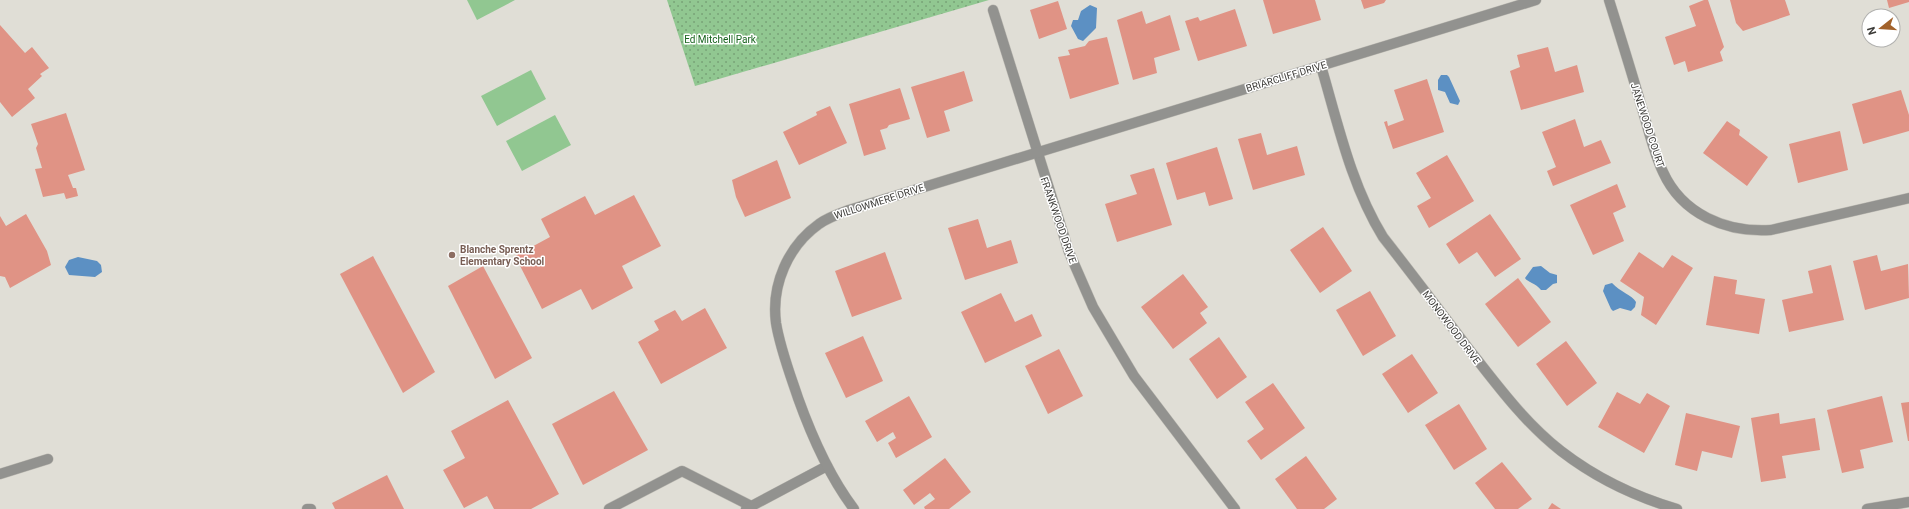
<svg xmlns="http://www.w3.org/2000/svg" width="1909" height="509" font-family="Roboto,sans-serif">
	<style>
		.green { fill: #91c791 }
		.park { fill: url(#park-dots) }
		.water { fill: #5c90c3 }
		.building { fill: #e09385 }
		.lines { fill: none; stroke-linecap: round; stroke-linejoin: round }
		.minor-casing { stroke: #bcbab3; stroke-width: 11 }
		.minor { stroke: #92928f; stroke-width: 10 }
		.education-dot { fill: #8d6e63; stroke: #fff; stroke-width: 1.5 }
		.labels { text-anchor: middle; stroke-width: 3; stroke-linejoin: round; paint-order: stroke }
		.park-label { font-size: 10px; fill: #18631e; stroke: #fff }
		.street-label { font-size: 10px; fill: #3c3b38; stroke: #fff }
		.education-label { font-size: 10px; font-weight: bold; fill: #785e54; stroke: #fff; text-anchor: start }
	</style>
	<defs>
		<pattern id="park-dots" width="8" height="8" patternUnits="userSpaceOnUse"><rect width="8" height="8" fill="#91c791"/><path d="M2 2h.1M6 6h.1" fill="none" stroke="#78a377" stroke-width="1.8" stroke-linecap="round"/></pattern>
	</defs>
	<rect width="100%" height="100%" fill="#e0ded6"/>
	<g class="green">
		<polygon points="467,0 515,0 477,20"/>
		<polygon points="531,70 546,99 497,126 481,96"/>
		<polygon points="555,115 571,145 522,171 506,141"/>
	</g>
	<polygon class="park" points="667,0 989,0 695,86"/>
	<g class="water">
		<polygon points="1090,5 1097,8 1096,28 1083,41 1078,39 1071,26 1073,20 1078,20 1081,11"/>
		<polygon points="1441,75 1447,75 1449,77 1460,101 1458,105 1450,103 1445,92 1438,90 1438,80"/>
		<polygon points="78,257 97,261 101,265 102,272 95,277 69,275 65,267 69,260"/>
		<path d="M 1541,266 L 1550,273 L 1557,275 L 1557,283 L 1553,284 L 1546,290 L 1541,290 C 1536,283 1527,282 1525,278 L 1533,267 Z"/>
		<path d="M 1612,283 C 1620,292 1632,295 1636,302 L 1635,307 L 1631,311 L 1620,308 L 1613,311 L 1611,309 L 1603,291 L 1605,285 Z"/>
	</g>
	<g class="building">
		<polygon points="1263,0 1315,0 1321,20 1273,34"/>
		<polygon points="1361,0 1386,0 1384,3 1364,9"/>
		<polygon points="1704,0 1708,0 1724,47 1720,52 1723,61 1688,72 1685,61 1674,65 1665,37 1696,26 1689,6"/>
		<polygon points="1730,0 1785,0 1790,15 1743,31 1736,23"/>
		<polygon points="1887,0 1909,0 1909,2 1889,8"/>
		<polygon points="1058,1 1067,29 1039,39 1030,10"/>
		<polygon points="1235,9 1247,46 1198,61 1185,21 1198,17 1200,21"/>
		<polygon points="1142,11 1146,24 1170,15 1180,50 1154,58 1157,73 1133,80 1117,20"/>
		<polygon points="0,25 25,53 32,47 49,68 40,74 42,76 28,89 35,98 12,117 0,102"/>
		<polygon points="1107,37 1119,84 1070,99 1058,57 1070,55 1068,50 1085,46 1089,41"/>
		<polygon points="1548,47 1555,72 1577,65 1584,92 1521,110 1510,71 1520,67 1517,55"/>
		<polygon points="964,71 973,101 944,111 950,131 927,138 911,87"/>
		<polygon points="1427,79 1444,132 1393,149 1384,122 1387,121 1388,126 1404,120 1394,90"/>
		<polygon points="900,88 910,119 889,125 887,128 880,130 886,149 864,156 849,104"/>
		<polygon points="1901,90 1909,115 1909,131 1863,144 1852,104"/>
		<polygon points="830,106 847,143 799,165 783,132 817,115 816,112"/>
		<polygon points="66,113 85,170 68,175 73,188 76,188 78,196 66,199 64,193 43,197 35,169 42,168 36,148 38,144 31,124"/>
		<polygon points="1575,119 1584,147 1601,140 1611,163 1553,186 1547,171 1556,167 1542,132"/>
		<polygon points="1727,121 1740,130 1739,135 1768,157 1747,186 1703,153"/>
		<polygon points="1840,131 1848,170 1798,183 1789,144"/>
		<polygon points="1261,133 1267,155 1297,146 1305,175 1253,190 1238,139"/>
		<polygon points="1217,147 1233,199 1209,206 1205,192 1177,200 1166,163"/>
		<polygon points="1447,155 1474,201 1429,228 1417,206 1431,198 1416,173"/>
		<polygon points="777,160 791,198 745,217 736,197 732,180"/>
		<polygon points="1154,168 1172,225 1117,242 1105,204 1137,194 1130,175"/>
		<polygon points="1617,184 1626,207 1613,213 1624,241 1593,255 1570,205"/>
		<polygon points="634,195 661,246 622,266 633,288 592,310 581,289 542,309 515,256 550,237 541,219 585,196 595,215"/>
		<polygon points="26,214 47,251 51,265 10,288 5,277 0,276 0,216 6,226"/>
		<polygon points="1490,214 1521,259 1495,277 1477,252 1459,264 1446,244"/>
		<polygon points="978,219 987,248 1011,240 1018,263 965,280 948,228"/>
		<polygon points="1323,227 1352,271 1320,293 1290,250"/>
		<polygon points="885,252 902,299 852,317 835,271"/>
		<polygon points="1639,252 1663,268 1672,255 1693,268 1656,325 1641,315 1644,297 1620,281"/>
		<polygon points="1877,255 1881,271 1908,264 1909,298 1865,310 1853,261"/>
		<polygon points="373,256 435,372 403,393 340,274"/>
		<polygon points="1831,265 1844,320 1789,332 1782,300 1813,293 1808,271"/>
		<polygon points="483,266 532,358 495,379 448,286"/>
		<polygon points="1183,274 1208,307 1200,313 1207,323 1173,349 1141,307"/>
		<polygon points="1714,276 1737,280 1735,294 1765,299 1759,334 1706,325"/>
		<polygon points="1518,278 1551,322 1518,347 1485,304"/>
		<polygon points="1370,291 1396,336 1363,356 1336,310"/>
		<polygon points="1001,293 1015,322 1032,314 1042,336 985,363 961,312"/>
		<polygon points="705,308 727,348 661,384 638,342 659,330 654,321 675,310 682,321"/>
		<polygon points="863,336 883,381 846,398 825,353"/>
		<polygon points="1219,337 1247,377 1217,399 1189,359"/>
		<polygon points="1566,341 1597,383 1567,406 1536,364"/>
		<polygon points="1059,349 1083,396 1048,414 1025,366"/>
		<polygon points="1412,354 1438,393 1408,413 1382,374"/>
		<polygon points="1273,383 1305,428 1261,460 1247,441 1264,429 1245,402"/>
		<polygon points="614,391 648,450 583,485 552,424"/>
		<polygon points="1617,392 1640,404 1647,393 1670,406 1644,453 1598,427"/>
		<polygon points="909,396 932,437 896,458 888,443 896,438 893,432 877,442 865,421"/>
		<polygon points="1882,396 1893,442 1860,450 1864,468 1842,473 1827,410"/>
		<polygon points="508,400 559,494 531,509 494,509 487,496 464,508 443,470 465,458 451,431"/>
		<polygon points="1909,402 1909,441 1908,441 1901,403"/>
		<polygon points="1459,404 1487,449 1454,470 1425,425"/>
		<polygon points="1686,413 1740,426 1732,458 1702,451 1697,471 1675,465"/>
		<polygon points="1779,413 1780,424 1815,418 1820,450 1782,456 1786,478 1761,482 1751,418"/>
		<polygon points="1306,456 1337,499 1324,509 1297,509 1275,479"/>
		<polygon points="945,458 971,492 949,509 925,509 924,507 935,499 930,493 914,505 903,490"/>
		<polygon points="1502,462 1532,499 1518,509 1495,509 1475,483"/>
		<polygon points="387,475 404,509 335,509 332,503"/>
		<polygon points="1552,503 1561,509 1548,509"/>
	</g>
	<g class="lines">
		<defs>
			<g id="minor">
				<path d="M 1609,0 C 1620,35 1631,70 1641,105 C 1648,127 1653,151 1663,172 C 1682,214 1726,233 1771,230 L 1909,198"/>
				<polyline points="993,10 1069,252 1093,307 1134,376 1235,509"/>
				<path d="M 1321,66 C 1338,124 1351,185 1383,237 C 1412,274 1440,311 1468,348 C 1497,385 1524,422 1561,451 C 1596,478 1636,497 1677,509"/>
				<polyline points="0,474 48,459"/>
				<polyline points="307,509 311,509"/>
				<polyline points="609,509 682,471 751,506"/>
				<polyline points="746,509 827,466"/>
				<path d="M 854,509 C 829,476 812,437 798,398 C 790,374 780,348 776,323 C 771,285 788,246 819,224 C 827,218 838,214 849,210 L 1536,0"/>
				<polyline points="1867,509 1909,502"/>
			</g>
		</defs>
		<use href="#minor" class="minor-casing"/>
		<use href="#minor" class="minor"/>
	</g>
	<circle class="education-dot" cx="452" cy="255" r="4"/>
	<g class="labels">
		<g class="park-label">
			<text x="720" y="43">Ed Mitchell Park</text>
		</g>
		<g class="street-label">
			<text transform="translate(1286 76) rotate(-17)" y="4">BRIARCLIFF DRIVE</text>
			<text transform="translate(1648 125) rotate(72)" y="4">JANEWOOD COURT</text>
			<text transform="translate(879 201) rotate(-18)" y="4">WILLOWMERE DRIVE</text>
			<text transform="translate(1059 220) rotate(71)" y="4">FRANKWOOD DRIVE</text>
			<text transform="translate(1452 327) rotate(53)" y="4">MONOWOOD DRIVE</text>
		</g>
		<g class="education-label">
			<text x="460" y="253">Blanche Sprentz<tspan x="460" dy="12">Elementary School</tspan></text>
		</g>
	</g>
	<g transform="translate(1881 28) rotate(253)"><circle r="19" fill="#ffffff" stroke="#b1b1af"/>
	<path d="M0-3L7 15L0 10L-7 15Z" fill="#a2622b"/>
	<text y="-6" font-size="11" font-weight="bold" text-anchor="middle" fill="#3c3b38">N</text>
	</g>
</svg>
